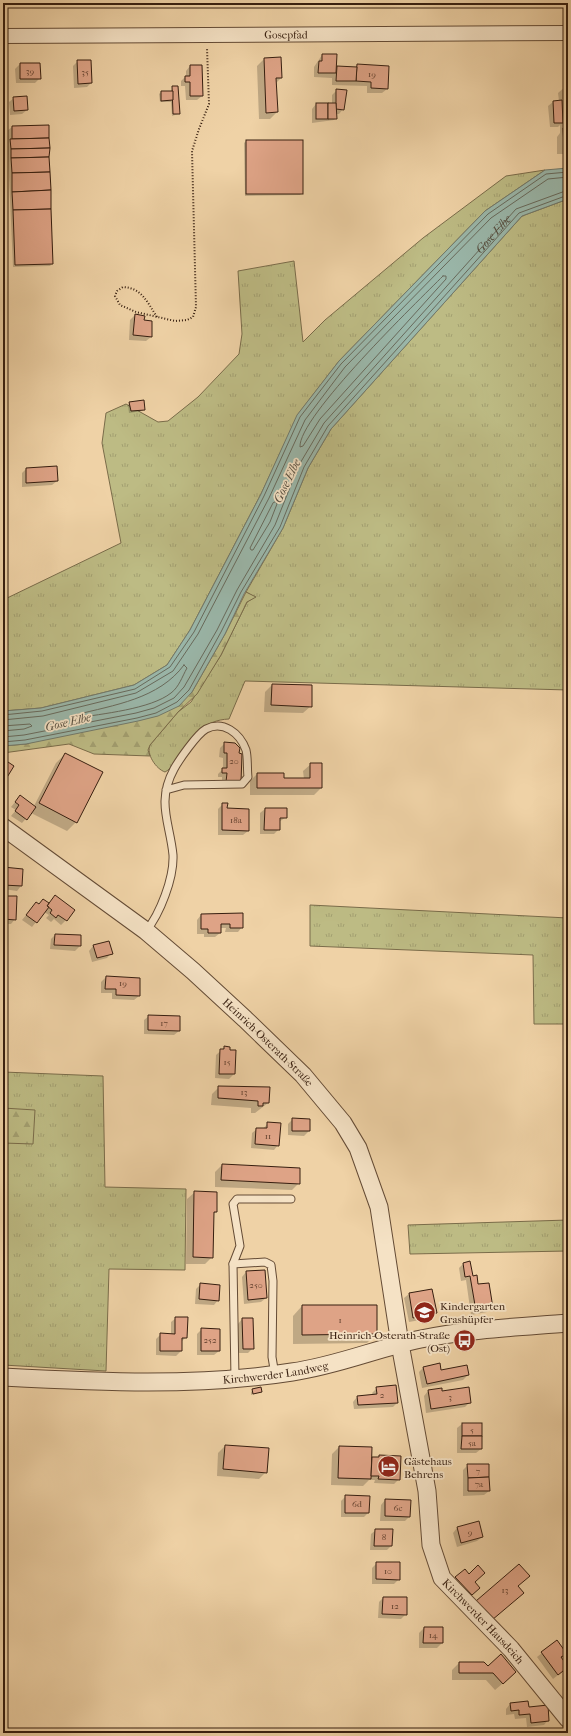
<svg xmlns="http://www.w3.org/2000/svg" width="571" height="1736" font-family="'IM FELL French Canon',serif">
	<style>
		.grass { fill: url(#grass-tufts); stroke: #7a6c4a }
		.forest { fill: url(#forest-firs); stroke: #7a6c4a }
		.water { fill: #9ab7aa; stroke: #727a6c }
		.shadow { fill: #0003 }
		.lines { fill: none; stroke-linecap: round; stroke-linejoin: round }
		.shore { stroke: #686a5c; stroke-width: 1 }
		.building { fill: #dea386; stroke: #361e0f }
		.service-casing { stroke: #644b35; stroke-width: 9 }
		.minor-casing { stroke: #644b35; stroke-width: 16 }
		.tertiary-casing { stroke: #644b35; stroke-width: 19 }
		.path { stroke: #361e0f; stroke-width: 2; stroke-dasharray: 1 2; stroke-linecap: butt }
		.service { stroke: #f5e2c5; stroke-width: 7 }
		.minor { stroke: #f5e2c5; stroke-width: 14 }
		.tertiary { stroke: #f5e2c5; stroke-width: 17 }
		.labels { text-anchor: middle; stroke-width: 3.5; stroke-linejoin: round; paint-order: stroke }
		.number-label { font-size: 9px; fill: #603f2d }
		.street-label { font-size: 11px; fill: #361e0f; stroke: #f5e2c5 }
		.poi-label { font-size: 11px; fill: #361e0f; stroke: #f5e2c5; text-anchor: start }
		.water-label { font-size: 12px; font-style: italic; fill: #544c3e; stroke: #f5e2c5 }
	</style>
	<defs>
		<pattern id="grass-tufts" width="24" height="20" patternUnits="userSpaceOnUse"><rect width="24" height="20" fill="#bdbb84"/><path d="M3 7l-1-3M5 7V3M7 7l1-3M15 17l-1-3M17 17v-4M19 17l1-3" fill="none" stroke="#a3a071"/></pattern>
		<pattern id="forest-firs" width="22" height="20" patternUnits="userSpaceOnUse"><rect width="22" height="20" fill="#bdbb84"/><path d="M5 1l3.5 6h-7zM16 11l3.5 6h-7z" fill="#a3a071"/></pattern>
	</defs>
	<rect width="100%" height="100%" fill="#efd2a6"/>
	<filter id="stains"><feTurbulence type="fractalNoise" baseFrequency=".005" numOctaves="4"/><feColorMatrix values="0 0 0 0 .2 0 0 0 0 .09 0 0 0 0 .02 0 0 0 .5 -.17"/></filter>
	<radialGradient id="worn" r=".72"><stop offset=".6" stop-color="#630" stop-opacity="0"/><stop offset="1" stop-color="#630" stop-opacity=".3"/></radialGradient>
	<g class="grass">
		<polygon points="545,170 485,211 339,361 299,413 261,494 190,630 167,665 134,685 41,708 3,711 3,600 121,543 102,443 106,413 126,404 158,422 168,421 198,397 239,354 242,334 238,271 294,261 303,342 325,320 423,238 506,176"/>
		<path d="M 568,199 L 568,690 L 245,681 L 229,719 C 204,720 192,736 179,756 C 175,762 171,769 165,772 C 156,769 146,754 150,745 L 178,712 L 191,702 L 221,655 L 247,602 L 255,597 L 246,592 L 283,528 L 308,468 L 331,429 L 522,216 Z"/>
		<polygon points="310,905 568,918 568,1024 534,1024 533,955 310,946"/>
		<polygon points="3,1072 103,1076 105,1187 186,1189 185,1270 109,1269 106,1371 3,1365"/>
		<polygon points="568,1220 568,1251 410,1254 408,1225"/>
	</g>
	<g class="forest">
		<polygon points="246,592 256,597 247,602 221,655 197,694 178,712 150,745 148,750 150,756 94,754 69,744 3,753 3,746 26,744 192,692 225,634"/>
		<polygon points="3,1108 35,1110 33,1144 3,1143"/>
	</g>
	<polygon class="water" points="568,168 568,199 522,216 331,429 308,468 283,528 244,594 225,634 192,692 179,706 158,716 138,721 26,744 3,746 3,711 41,708 134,685 167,665 190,630 261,494 297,415 339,361 485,211 545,170"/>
	<g class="shadow">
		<polygon points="322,55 335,67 355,68 357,65 387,89 382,93 367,93 367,86 332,85 332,78 314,77 314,67"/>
		<polygon points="280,58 281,78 276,83 277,112 270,119 259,119 257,66 264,59"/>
		<polygon points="78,61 91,83 87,87 74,88 73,66"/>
		<polygon points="20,64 40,78 35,83 16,83 15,69"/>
		<polygon points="190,66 202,96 197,100 186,100 185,86 181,86 181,81 186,76 186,71"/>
		<polygon points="566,86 568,86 568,154 557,154 557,137 560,133 560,125 558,127 550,127 548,106 553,102 559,101 558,93"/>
		<polygon points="173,87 178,114 172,116 171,102 160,102 159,94 161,92 171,92"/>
		<polygon points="337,90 346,91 343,109 339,114 336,114 336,118 334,120 312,123 312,109 316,104 332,104 332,95"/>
		<polygon points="14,98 27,110 22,114 10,115 9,102"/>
		<polygon points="12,127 52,264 50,266 13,267 7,131"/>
		<polygon points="246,141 302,141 302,193 300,195 245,196 244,143"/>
		<polygon points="135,315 151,337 146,341 129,340 130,320"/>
		<polygon points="130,402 144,409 142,411 129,413 128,405"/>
		<polygon points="26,469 57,481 52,485 22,487 22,473"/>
		<polygon points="272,685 311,706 303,713 264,712 265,692"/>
		<polygon points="225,743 240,782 222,786 222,777 218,777 218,774 223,769 223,758 219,757 220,748"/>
		<polygon points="65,754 76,822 67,831 31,813 22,823 11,816 16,810 11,807 20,796 34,806 56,763"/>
		<polygon points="5,761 13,766 3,780 3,763"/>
		<polygon points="311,764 321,788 314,795 250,795 250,781 257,774 283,779 304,779 303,771"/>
		<polygon points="223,804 248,831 243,835 218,835 218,809"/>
		<polygon points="265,809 286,817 279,822 279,829 274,834 260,834 260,813"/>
		<polygon points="3,868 21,886 17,891 3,889"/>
		<polygon points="3,897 15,919 11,924 3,924"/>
		<polygon points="43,900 66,920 61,925 54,919 51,922 46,918 49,915 44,912 32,927 22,920 36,903 38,905"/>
		<polygon points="201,915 242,927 238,932 225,932 226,928 220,928 220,933 215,937 204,937 204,934 197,934 197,920"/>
		<polygon points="55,935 80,946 75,951 50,949 51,939"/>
		<polygon points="108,942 111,953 107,958 92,962 89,951 93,946"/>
		<polygon points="106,977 139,996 134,1000 112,999 112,993 101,993 101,982"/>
		<polygon points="149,1016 179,1031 174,1035 144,1034 144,1020"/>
		<polygon points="225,1047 234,1074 229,1079 215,1078 216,1055"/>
		<polygon points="219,1087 268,1103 255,1113 251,1113 251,1108 211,1105 212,1094"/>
		<polygon points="293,1119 309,1120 309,1131 304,1136 288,1135 288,1124"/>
		<polygon points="268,1123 278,1145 274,1150 251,1148 252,1133 257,1129 263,1129"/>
		<polygon points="222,1165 299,1183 292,1190 215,1187 215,1172"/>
		<polygon points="195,1192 216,1212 213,1214 212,1257 205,1264 186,1264 187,1199"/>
		<polygon points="463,1264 492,1308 487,1312 471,1315 466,1280 461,1281 459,1268"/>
		<polygon points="246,1272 266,1298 261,1302 244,1304 242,1277"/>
		<polygon points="201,1284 218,1300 214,1305 195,1304 196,1289"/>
		<polygon points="431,1290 436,1313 431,1318 409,1322 404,1298 409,1294"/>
		<polygon points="302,1306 376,1334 367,1343 293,1344 293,1316"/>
		<polygon points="176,1318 186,1337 181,1342 181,1351 176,1356 156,1355 156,1339 161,1334 171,1335 171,1322"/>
		<polygon points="242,1319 253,1348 248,1353 238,1353 238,1324"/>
		<polygon points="202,1329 219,1351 214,1355 197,1355 197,1334"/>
		<polygon points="424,1367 468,1375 463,1380 422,1388 419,1372"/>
		<polygon points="377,1388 397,1403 393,1407 354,1409 353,1402 357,1397 373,1395 372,1393"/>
		<polygon points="253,1390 261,1392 251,1395 251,1392"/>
		<polygon points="428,1391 442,1393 470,1402 465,1407 426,1413 424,1396"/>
		<polygon points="462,1424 481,1424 481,1449 476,1453 457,1453 457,1428"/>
		<polygon points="225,1446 266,1472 259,1479 217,1476 218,1453"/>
		<polygon points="339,1447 371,1458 378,1458 380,1456 399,1479 394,1484 374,1483 375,1480 369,1480 363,1486 331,1485 332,1454"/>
		<polygon points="468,1465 489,1491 484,1495 463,1496 463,1470"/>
		<polygon points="346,1496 368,1513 364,1517 341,1517 341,1501"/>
		<polygon points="385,1500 409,1517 405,1521 380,1521 381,1505"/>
		<polygon points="457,1528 482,1537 477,1541 457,1547 453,1533"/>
		<polygon points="376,1530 391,1546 387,1550 370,1550 371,1534"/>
		<polygon points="377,1563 399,1579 394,1584 372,1584 372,1568"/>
		<polygon points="469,1575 479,1588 467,1599 452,1583 456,1578"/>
		<polygon points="383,1598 406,1614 401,1619 378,1618 379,1602"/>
		<polygon points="424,1628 442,1628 442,1643 437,1648 419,1648 419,1633"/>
		<polygon points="542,1653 565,1654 561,1658 567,1668 553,1679 537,1657"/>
		<polygon points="459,1663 488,1667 508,1679 495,1690 486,1680 452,1680 452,1670"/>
		<polygon points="510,1704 528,1708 548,1720 544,1725 527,1727 526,1718 515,1719 514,1714 506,1715 506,1709"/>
	</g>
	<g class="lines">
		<g class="shore">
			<path d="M 443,276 L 446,276 L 446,279 L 320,419 L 303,446 L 300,447 C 298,417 418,301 443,276 Z"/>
			<polygon points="276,502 277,504 270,522 253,550 251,550 250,548 273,503"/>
			<path d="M 184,665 L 187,668 C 182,677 179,687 171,693 C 151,709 101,714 76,718 L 74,717 L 75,715 C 114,705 159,699 184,665 Z"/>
			<polyline points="3,715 42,711 135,689 170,667 194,632 264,496 300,417 341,364 488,214 546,174 568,172"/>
			<polyline points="3,720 43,716 136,693 173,671 198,634 269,498 305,420 345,367 491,218 548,179 568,177"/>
			<polyline points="3,726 30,724 32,726 24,729 3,731"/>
			<path id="s1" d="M 3,737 L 24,735 L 136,713 L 154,708 L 174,698 L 184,687 L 217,630 L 237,590 L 275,525 L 299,465 L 324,423 L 516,209 L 568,190"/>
			<polyline points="3,742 25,740 137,718 156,713 177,702 189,690 221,632 241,592 280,527 304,467 328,426 519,213 568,195"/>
		</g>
	</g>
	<g class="building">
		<polygon points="322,54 337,54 336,73 318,73 319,61 322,61"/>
		<polygon points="281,57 282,78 276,78 278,112 266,113 264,58"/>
		<polygon points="77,60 91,60 92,83 78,84"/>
		<polygon points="20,63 40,63 41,79 20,79"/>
		<polygon points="357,64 389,66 388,89 371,88 371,82 356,81"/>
		<polygon points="190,65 202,65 203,96 190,96 190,82 185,82 185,76 190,76"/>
		<polygon points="337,66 357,67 356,81 336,81"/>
		<polygon points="565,85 568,85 568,147 564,147 563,128 567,128"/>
		<polygon points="172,86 178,86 180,114 173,114"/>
		<polygon points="336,89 347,90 344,110 336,109"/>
		<polygon points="161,91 173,91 173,100 161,101"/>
		<polygon points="27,96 28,110 14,111 13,97"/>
		<polygon points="562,100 563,123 554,123 553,101"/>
		<rect x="316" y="103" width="12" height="16"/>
		<polygon points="328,103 336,103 337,119 328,119"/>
		<polygon points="49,125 49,138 12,139 12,126"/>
		<polygon points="49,138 50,148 11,149 10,139"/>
		<rect x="246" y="140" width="57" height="54"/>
		<polygon points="3,145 7,254 3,255"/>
		<polygon points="50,148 49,157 11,158 11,149"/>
		<polygon points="49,157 50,172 12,173 11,158"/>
		<polygon points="50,172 51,190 12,192 12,173"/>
		<polygon points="51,190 51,209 13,210 12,192"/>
		<polygon points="51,209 53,264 15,265 13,210"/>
		<polygon points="5,257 5,274 3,274 3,258"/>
		<polygon points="3,276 5,276 6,293 3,293"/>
		<polygon points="135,314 145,316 144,320 152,321 152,337 133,335"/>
		<polygon points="144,400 145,410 131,411 129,402"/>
		<polygon points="57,466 58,481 26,483 26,468"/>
		<polygon points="272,684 312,685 312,707 271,705"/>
		<polygon points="224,742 235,743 240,748 239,753 242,754 241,782 226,782 227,773 222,773 222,768 227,768 227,753 224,753"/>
		<polygon points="65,753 103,772 77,823 39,803"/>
		<polygon points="5,760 14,766 6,779 3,777"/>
		<polygon points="310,763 322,763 322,788 257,788 257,773 284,773 284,778 310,778"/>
		<polygon points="20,795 36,807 27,820 15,811 19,805 15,802"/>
		<polygon points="222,803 228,803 227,808 249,809 249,831 222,830"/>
		<polygon points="265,808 287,808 287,818 280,818 280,830 264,830"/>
		<polygon points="3,867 23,869 22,886 3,885"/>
		<polygon points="55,895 75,910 67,921 58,915 56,918 50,913 52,910 47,906"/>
		<polygon points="3,896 17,896 16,920 3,919"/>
		<polygon points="43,899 49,903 47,906 49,907 37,923 26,915 36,902 39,904"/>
		<polygon points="243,913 243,928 230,928 230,924 221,924 221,933 208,933 208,929 201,929 201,914"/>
		<polygon points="55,934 81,935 81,946 54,945"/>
		<polygon points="109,941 113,954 97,958 93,945"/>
		<polygon points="106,976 140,978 140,996 116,995 116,989 105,989"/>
		<polygon points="148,1015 180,1016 180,1031 148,1030"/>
		<polygon points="224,1046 230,1047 230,1050 236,1050 235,1074 219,1074 220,1049 224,1049"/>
		<polygon points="218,1086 270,1087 269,1103 263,1103 263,1106 258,1106 258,1101 218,1098"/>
		<polygon points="292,1118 310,1119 310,1131 292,1131"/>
		<polygon points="267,1122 281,1123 279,1146 255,1144 256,1128 267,1128"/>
		<polygon points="222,1164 300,1168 300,1184 221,1180"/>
		<polygon points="194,1191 217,1192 217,1212 214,1212 213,1258 193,1257"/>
		<polygon points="470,1261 473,1276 477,1275 478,1284 489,1283 493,1308 476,1311 470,1276 465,1277 463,1263"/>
		<polygon points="265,1270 267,1298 248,1300 246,1271"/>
		<polygon points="200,1283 220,1285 219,1301 199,1299"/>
		<polygon points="432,1289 437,1313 413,1318 409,1293"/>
		<polygon points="302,1305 377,1305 377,1334 302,1335"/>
		<polygon points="175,1317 188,1317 187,1338 182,1338 182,1351 160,1351 160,1333 175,1334"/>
		<polygon points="242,1318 253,1318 254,1349 243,1349"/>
		<polygon points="201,1328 220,1329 220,1351 201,1351"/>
		<polygon points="440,1363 441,1370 467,1365 469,1375 427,1384 423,1367"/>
		<polygon points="396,1385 398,1403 358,1405 357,1396 377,1394 376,1387"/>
		<polygon points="261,1387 262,1392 253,1394 252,1389"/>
		<polygon points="469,1387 471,1403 431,1409 428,1390 442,1388 442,1391"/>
		<rect x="462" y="1423" width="20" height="13"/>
		<polygon points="462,1436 482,1436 482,1449 461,1449"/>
		<polygon points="225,1445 269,1448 267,1473 223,1469"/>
		<polygon points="339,1446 372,1447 371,1479 338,1478"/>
		<polygon points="379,1455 401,1456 400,1480 378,1479 379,1476 371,1476 372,1457 379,1457"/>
		<polygon points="467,1464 489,1464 489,1477 468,1478"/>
		<polygon points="489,1477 490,1491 468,1491 468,1478"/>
		<polygon points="345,1495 370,1496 369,1513 345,1513"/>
		<polygon points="385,1499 411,1500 410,1517 385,1516"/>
		<polygon points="479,1521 483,1537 461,1543 457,1527"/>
		<polygon points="375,1529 393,1529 392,1546 374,1546"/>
		<polygon points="376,1562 400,1562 400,1580 376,1579"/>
		<polygon points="519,1564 530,1576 518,1586 524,1593 492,1620 476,1601"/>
		<polygon points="478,1565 485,1573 475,1582 480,1588 472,1595 455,1577 465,1569 469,1574"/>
		<polygon points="383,1597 407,1597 407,1615 382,1614"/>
		<polygon points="424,1627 443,1627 443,1643 423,1643"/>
		<polygon points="557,1640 567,1654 561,1657 568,1667 558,1675 541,1652"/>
		<polygon points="501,1654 516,1672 503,1684 493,1673 459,1673 459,1662 484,1662 488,1666"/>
		<polygon points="528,1701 529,1707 548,1705 549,1721 531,1723 530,1714 519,1715 519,1710 511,1711 510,1703"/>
	</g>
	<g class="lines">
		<defs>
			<g id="service">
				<path d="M 146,931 C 160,914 174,878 173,855 C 170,823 156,802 174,769 C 179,760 197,734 206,729 C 223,720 240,733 246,750 C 248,758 247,769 248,777 L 242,784 L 184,785 L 166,790"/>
				<polyline points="233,1264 265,1262 271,1265 273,1281 272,1357 275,1375"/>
				<polyline points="235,1378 233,1264 240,1246 233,1204 237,1199 291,1199"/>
			</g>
			<g id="minor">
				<path id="s2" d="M 3,36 L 568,33"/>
			</g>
			<g id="tertiary">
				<path id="s3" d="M 3,827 L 146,931 L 193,971 L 245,1019 L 303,1075 L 343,1123 L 358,1148 L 379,1207 L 400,1344 L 427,1491 L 431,1545 L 442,1578 L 511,1649 L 568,1719"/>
				<path id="s4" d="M 3,1377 C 99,1382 197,1387 292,1372 C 336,1366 378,1348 421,1339 C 470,1329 519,1327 568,1323"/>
			</g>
		</defs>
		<use href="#service" class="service-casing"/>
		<use href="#minor" class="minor-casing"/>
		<use href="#tertiary" class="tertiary-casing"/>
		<path class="path" d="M 157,317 C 147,302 142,288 123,287 L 117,291 L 115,296 L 120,305 L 136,312 L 175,321 L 187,320 L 193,317 L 196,307 L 192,151 L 199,129 L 209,104 L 207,48"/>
		<use href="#service" class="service"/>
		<use href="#minor" class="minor"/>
		<use href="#tertiary" class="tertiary"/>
	</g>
	<defs>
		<symbol id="school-disc" viewBox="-11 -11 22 22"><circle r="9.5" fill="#8f2418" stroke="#f5e2c5"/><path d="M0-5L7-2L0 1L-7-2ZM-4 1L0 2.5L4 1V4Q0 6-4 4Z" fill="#fff"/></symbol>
		<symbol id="bus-disc" viewBox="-11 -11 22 22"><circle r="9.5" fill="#8f2418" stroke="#f5e2c5"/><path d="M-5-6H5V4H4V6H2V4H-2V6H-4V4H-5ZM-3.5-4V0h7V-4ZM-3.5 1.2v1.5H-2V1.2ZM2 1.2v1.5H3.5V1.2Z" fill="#fff"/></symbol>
		<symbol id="hotel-disc" viewBox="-11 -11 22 22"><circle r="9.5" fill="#8f2418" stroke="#f5e2c5"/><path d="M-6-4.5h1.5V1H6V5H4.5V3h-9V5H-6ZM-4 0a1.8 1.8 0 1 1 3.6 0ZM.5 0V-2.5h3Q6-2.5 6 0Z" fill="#fff"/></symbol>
	</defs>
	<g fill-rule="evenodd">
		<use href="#school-disc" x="412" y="1300" width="25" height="25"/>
		<use href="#bus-disc" x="452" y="1328" width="25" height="25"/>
		<use href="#hotel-disc" x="376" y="1454" width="25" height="25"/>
	</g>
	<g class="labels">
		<g class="number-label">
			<text x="30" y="74">39</text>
			<text x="85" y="75">35</text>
			<text x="372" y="77">19</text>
			<text x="234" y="764">20</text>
			<text x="236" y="823">18a</text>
			<text x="123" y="986">19</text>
			<text x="164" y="1026">17</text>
			<text x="227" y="1065">15</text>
			<text x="244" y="1095">13</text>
			<text x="268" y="1139">11</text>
			<text x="256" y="1288">250</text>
			<text x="340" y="1323">1</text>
			<text x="210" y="1343">252</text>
			<text x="382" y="1398">2</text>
			<text x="450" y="1400">3</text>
			<text x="472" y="1433">5</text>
			<text x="472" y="1446">5a</text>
			<text x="478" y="1474">7</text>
			<text x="479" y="1487">7a</text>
			<text x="357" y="1507">6d</text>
			<text x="398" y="1511">6c</text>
			<text x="470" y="1535">9</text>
			<text x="384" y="1540">8</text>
			<text x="388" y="1574">10</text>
			<text x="505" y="1593">13</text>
			<text x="395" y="1609">12</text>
			<text x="433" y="1638">14</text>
		</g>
		<g class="street-label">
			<text dy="4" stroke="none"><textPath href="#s2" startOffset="283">Gosepfad</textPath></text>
			<text dy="4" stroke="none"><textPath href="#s3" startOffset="342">Heinrich-Osterath-Straße</textPath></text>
			<text dy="4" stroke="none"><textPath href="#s4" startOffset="273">Kirchwerder Landweg</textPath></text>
			<text dy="4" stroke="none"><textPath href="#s3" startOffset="981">Kirchwerder Hausdeich</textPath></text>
		</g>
		<g class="poi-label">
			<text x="440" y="1310">Kindergarten<tspan x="440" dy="13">Grashüpfer</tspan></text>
			<text x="450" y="1339" text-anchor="end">Heinrich-Osterath-Straße<tspan x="450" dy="13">(Ost)</tspan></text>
			<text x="404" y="1465">Gästehaus<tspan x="404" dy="13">Behrens</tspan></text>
		</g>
		<g class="water-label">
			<text dy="4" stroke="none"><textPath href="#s1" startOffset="744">Gose Elbe</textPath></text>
			<text transform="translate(287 481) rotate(-64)" y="4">Gose Elbe</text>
			<text transform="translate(68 722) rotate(-13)" y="4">Gose Elbe</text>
		</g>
	</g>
	<rect width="571" height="1736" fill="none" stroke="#efd2a6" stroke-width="16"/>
	<rect x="4" y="4" width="563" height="1728" fill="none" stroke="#361e0f" stroke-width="2"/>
	<rect x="8" y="8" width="555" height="1720" fill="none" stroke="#361e0f"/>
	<rect width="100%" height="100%" filter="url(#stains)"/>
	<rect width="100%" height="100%" fill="url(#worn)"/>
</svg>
